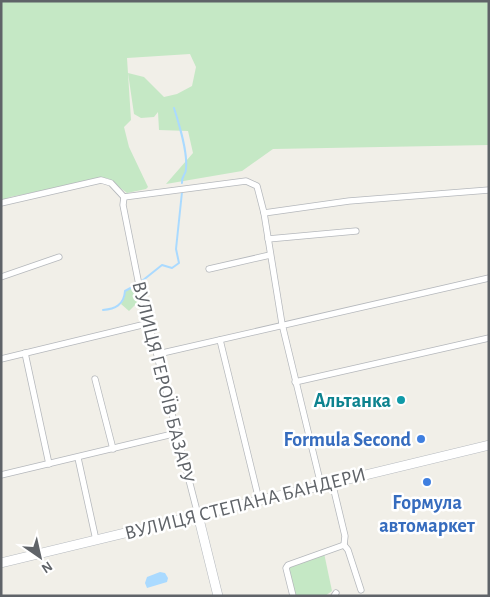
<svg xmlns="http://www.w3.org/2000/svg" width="490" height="597" font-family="'Alegreya Sans',sans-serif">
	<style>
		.green { fill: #c5e8c5 }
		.water { fill: #aadaff }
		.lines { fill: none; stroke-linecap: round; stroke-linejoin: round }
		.stream { stroke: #aadaff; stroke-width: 2 }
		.street-casing { stroke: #b5b8bc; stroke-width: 7 }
		.secondary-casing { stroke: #b6babf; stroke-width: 10 }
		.street { stroke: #fff; stroke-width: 5.5 }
		.secondary { stroke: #fff; stroke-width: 9 }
		.culture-dot { fill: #0f9aa8; stroke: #fff; stroke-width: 2 }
		.shop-dot { fill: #3f7fe0; stroke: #fff; stroke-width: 2 }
		.labels { text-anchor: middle; stroke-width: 5; stroke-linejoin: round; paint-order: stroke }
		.street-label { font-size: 20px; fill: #5f6368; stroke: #fff }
		.culture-label { font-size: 20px; font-weight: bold; fill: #0d838f; stroke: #fff; text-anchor: end }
		.shop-label { font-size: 20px; font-weight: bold; fill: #366cbe; stroke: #fff; text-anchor: end }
	</style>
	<rect width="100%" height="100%" fill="#f1efe8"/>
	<g class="green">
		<polygon points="1,1 489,1 489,145 273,149 242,171 166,184 193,153 188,131 159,130 158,112 154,117 141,118 134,114 128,73 144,77 164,97 177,94 192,86 196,67 190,54 127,58 131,120 124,127 129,147 148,187 146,189 127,193 107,178 10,197 1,201"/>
		<polygon points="134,286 138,302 129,311 121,304 124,299 125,291"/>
		<polygon points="324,553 332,591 325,596 295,596 288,570 289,567"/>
	</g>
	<polygon class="water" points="160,572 165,573 168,578 167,582 147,588 145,583 147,577"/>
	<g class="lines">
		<g class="stream">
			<path d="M 174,108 C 179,124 188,152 186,169 C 186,175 181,176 182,183"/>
			<polyline points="142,281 162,265 172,268 179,263 176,249 182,192"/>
			<path d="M 103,310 C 115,309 124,305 125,291 L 136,285"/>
		</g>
		<defs>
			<g id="street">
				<polyline points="124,197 123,205 139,285 198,515"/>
				<polyline points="1,203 101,180 111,183 124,197 246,181 257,186 264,213 282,324 321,485"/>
				<polyline points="264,213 349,201 489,190"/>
				<polyline points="268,239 356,231"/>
				<polyline points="209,269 270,255"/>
				<polyline points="1,277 59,257"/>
				<polyline points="220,340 259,500"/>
				<polyline points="25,353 49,464"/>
				<polyline points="158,354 489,278"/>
				<polyline points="1,359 150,323"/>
				<polyline points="95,379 113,449"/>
				<polyline points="295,382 489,338"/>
				<polyline points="78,458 96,540"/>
				<polyline points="1,475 177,433"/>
				<polyline points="332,482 345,536 344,545"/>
				<polyline points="293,596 286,568 288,565 344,545 348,550 361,590"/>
				<polyline points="334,596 336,593"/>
			</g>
			<g id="secondary">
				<polyline points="198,515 218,596"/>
				<polyline points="1,563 489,445"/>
			</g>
		</defs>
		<use href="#street" class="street-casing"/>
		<use href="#secondary" class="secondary-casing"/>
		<use href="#street" class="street"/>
		<use href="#secondary" class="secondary"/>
	</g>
	<circle class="culture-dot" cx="401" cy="400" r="5"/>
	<g class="shop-dot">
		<circle cx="421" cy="439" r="5"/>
		<circle cx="427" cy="482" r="5"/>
	</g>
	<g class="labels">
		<g class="street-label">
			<text transform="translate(164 382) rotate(76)" y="7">ВУЛИЦЯ ГЕРОЇВ БАЗАРУ</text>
			<text transform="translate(245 503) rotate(-14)" y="7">ВУЛИЦЯ СТЕПАНА БАНДЕРИ</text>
		</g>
		<g class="culture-label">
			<text x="391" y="407">Альтанка</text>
		</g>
		<g class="shop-label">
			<text x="411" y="446">Formula Second</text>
			<text x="427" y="509" text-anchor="middle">Fормула<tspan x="427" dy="23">автомаркет</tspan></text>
		</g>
	</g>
	<rect width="490" height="597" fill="none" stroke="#5f6368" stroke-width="5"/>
	<g transform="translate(40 557) rotate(146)" stroke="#ffffff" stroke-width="4" paint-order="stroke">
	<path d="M0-4L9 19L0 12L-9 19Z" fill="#5f6368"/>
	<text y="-8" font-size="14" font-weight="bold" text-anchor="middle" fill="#5f6368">N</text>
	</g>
</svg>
